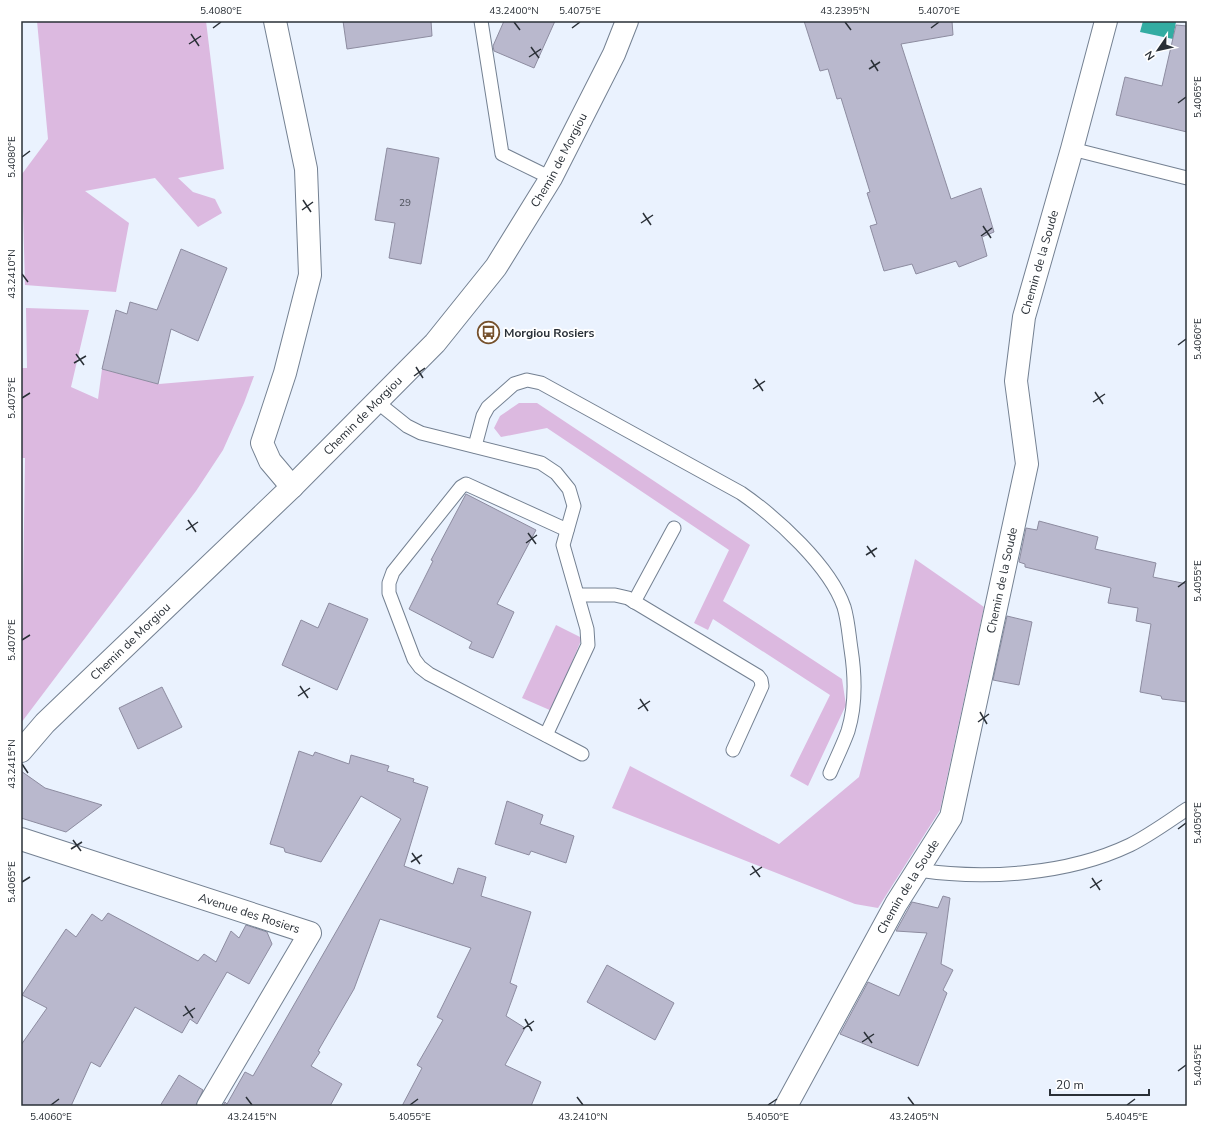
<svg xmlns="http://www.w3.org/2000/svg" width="1208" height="1127" font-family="'Nunito Sans',sans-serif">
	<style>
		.green { fill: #dcb9e0 }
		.water { fill: #33aca2 }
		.building { fill: #b9b8cd; stroke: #8d8ca0 }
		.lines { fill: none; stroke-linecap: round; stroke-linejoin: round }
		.service-casing { stroke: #748192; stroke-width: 15 }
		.minor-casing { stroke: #748192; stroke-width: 24 }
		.tertiary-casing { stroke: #748192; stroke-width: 24 }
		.service { stroke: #fff; stroke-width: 13 }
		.minor { stroke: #fff; stroke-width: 22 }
		.tertiary { stroke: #fff; stroke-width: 22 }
		.ticks { fill: none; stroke: #2a3037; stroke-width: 1.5 }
		.labels { text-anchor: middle; stroke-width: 3.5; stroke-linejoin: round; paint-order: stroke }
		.number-label { font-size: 10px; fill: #4e525c }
		.street-label { font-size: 12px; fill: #2a3037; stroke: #fff }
		.poi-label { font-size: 12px; font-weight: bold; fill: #2a3037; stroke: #fff; text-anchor: start }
		.neatline { fill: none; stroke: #2a3037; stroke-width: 1.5 }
		.ticks-label { font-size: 10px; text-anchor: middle; fill: #2a3037 }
	</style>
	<rect width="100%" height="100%" fill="#eaf2fe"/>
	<g class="green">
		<polygon points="37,21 206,21 224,169 178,178 193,192 215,199 222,213 198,227 155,178 85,191 129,223 116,292 25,285 22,174 48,139"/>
		<polygon points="26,308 89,310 71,387 98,399 102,369 159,384 254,376 244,403 223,450 196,491 21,723 25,458 21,458 21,368 27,368"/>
		<polygon points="519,403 537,403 750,545 723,601 842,679 846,705 808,786 790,776 830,695 713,619 708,630 694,623 729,550 547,428 501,437 494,428 500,416"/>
		<polygon points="915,559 984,607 940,810 878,908 855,904 612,808 630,766 779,844 859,777"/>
		<polygon points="556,625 582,638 552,711 522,698"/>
	</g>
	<polygon class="water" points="1143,21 1176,22 1173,39 1140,32"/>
	<g class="building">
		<polygon points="343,21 431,21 432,36 347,49"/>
		<polygon points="504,21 555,21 534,68 494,51 493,46"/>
		<polygon points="804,21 952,21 953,35 901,44 951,199 981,188 994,232 982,237 987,256 959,267 956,261 916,274 912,264 884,271 870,226 877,224 867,193 870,192 841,98 837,99 828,69 820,71"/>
		<polygon points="1176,25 1187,26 1187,132 1116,115 1125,77 1162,86"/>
		<polygon points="387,148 439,158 421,264 389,258 395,223 375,220"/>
		<polygon points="181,249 227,268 198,341 171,329 158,384 102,369 116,310 127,314 130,302 157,310"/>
		<polygon points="466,494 536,530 497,604 514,612 493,658 469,648 472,642 409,609 433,561 431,560"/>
		<polygon points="1039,521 1098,537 1095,549 1156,563 1153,577 1187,584 1187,702 1162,699 1161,696 1140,692 1151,624 1136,621 1138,608 1108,603 1111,588 1025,567 1025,564 1019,562 1026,528 1037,530"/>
		<polygon points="329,603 368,619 337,690 282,665 301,620 318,628"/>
		<polygon points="1007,616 1032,622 1019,685 993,680"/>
		<polygon points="162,687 182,727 138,749 119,708"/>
		<polygon points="299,751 313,756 315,752 349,764 351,755 389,766 387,771 414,779 413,782 428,787 404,866 453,884 458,868 486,877 481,896 531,912 510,983 517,986 506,1016 525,1028 505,1065 541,1082 531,1106 402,1106 422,1068 417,1065 443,1020 437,1017 471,948 380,919 354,989 318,1051 320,1052 311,1066 342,1084 330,1106 223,1106 225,1102 227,1104 245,1072 253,1076 401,819 361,796 321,862 285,852 284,848 270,844"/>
		<polygon points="21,771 45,788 102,805 66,832 21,818"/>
		<polygon points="507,801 543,815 540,824 574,836 566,863 531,851 529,855 495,844"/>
		<polygon points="943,896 950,898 941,964 953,970 943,990 947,993 918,1066 840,1034 868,982 899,996 927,933 896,931 912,902 938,908"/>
		<polygon points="108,913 198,961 204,954 216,962 231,931 239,938 246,925 267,932 272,944 249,984 227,972 197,1024 190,1019 182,1033 135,1007 100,1067 91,1062 71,1106 21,1106 21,1045 47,1008 22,995 66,929 76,937 92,914 102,921"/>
		<polygon points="607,965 674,1003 655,1040 587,1002"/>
		<polygon points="179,1075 203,1090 196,1106 160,1106"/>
	</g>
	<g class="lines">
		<defs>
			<g id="service">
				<polyline points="481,21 502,154 551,178"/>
				<polyline points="1072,149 1187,178"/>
				<polyline points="377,402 407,426 421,433 541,463 556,473 569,489 574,506 563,545 587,629 588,645 546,735"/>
				<path d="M 475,446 L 483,416 L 488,407 L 514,384 L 527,380 L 541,383 L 741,493 C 777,518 830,566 844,607 C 848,620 849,636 851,649 C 855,675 856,705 848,731 C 843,745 836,759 830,773"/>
				<polyline points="567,530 466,484 461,487 393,572 389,583 389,593 414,659 420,667 429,674 582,754"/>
				<polyline points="578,595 615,595 628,598 758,676 761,680 762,686 733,750"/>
				<polyline points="634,602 674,528"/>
				<path d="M 918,870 C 985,880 1067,875 1130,845 C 1150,835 1169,821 1187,809"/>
			</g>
			<g id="minor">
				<polyline points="275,21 306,169 310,275 285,373 262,443 270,461 292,487"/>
				<path id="s1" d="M 21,839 L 310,933 L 208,1106"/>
				<path id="s2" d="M 786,1106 L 896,904 L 951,817 L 1027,464 L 1016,381 L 1024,317 L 1072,149 L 1106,21"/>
			</g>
			<g id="tertiary">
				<path id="s3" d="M 21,751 L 45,723 L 292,487 L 435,343 L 496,267 L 551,178 L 614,54 L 627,21"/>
			</g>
		</defs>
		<use href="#service" class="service-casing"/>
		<use href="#minor" class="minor-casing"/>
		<use href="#tertiary" class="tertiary-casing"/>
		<use href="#service" class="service"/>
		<use href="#minor" class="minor"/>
		<use href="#tertiary" class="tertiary"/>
	</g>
	<path class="ticks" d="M 514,22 L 520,30M 845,22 L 851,30M 213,28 L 221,22M 572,28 L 580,22M 931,28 L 939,22M 191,34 L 199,46M 189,44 L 201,36M 531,47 L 539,58M 529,57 L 541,49M 871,60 L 878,71M 869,69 L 880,62M 1178,103 L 1186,97M 22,157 L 30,151M 303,200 L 311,212M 302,210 L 313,202M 643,213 L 651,225M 641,223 L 653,215M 983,226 L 991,238M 981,236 L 992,228M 22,274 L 28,282M 1178,345 L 1186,339M 76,354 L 84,365M 74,363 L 86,356M 416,367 L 423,378M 414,376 L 425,368M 755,379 L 763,391M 753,389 L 765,381M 1095,392 L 1103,404M 22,398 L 30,393M 1093,402 L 1105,394M 188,520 L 196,532M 186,530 L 198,522M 528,533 L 536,544M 526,543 L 537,535M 867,546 L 875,557M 866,555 L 877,548M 1178,587 L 1186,581M 22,640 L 30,635M 300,686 L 308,698M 298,696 L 310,688M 640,699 L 648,711M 638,709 L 650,701M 980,712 L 987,724M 978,722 L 989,714M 22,764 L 28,773M 1178,829 L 1186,823M 73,840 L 81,851M 71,849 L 82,842M 412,853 L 420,864M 411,862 L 422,855M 752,866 L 760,877M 750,875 L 762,867M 1092,878 L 1100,890M 22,882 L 30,877M 1090,888 L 1102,880M 185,1006 L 193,1018M 183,1016 L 195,1008M 525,1019 L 532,1031M 523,1029 L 534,1021M 864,1032 L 872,1043M 862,1042 L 874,1034M 1178,1071 L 1186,1065M 246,1097 L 252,1105M 577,1097 L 583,1105M 908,1097 L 914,1105M 51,1105 L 59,1099M 410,1105 L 418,1099M 768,1105 L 777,1099M 1127,1105 L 1135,1099"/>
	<defs>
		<symbol id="bus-ring" viewBox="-11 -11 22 22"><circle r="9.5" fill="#fff" stroke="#76512c" stroke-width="1.5"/><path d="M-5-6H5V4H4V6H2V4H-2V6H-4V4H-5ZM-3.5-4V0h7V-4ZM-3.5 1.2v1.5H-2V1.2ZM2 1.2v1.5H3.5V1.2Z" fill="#76512c"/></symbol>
	</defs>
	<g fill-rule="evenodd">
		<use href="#bus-ring" x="476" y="320" width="25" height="25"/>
	</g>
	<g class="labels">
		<g class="number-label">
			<text x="405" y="206">29</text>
		</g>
		<g class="street-label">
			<text dy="4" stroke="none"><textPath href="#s3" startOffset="803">Chemin de Morgiou</textPath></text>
			<text dy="4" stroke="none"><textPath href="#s2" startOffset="899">Chemin de la Soude</textPath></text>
			<text dy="4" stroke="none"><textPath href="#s3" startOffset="479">Chemin de Morgiou</textPath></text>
			<text dy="4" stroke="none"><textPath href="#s2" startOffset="575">Chemin de la Soude</textPath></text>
			<text dy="4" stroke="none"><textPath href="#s3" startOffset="155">Chemin de Morgiou</textPath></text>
			<text dy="4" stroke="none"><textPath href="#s2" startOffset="251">Chemin de la Soude</textPath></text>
			<text dy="4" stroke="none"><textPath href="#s1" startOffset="240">Avenue des Rosiers</textPath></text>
		</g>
		<g class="poi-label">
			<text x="504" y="337">Morgiou Rosiers</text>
		</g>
	</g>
	<rect width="1208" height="1127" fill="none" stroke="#ffffff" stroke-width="44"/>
	<g transform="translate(1158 50) rotate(236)" stroke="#ffffff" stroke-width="3" paint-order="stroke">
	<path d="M0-3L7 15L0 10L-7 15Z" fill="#2a3037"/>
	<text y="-6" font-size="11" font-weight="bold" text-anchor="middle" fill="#2a3037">N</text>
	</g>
	<path d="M1050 1089v6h99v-6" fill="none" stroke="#2a3037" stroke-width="2"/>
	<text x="1056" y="1089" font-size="12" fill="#2a3037" stroke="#ffffff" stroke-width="3" paint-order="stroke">20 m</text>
	<rect x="22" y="22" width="1164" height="1083" class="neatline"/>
	<g class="ticks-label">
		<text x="221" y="14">5.4080°E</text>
		<text x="514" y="14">43.2400°N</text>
		<text x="580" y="14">5.4075°E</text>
		<text x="845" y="14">43.2395°N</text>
		<text x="939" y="14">5.4070°E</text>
		<text transform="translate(1197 97) rotate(-90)" y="4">5.4065°E</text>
		<text transform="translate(11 157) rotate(-90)" y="4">5.4080°E</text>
		<text transform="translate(11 274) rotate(-90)" y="4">43.2410°N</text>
		<text transform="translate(1197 339) rotate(-90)" y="4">5.4060°E</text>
		<text transform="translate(11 398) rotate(-90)" y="4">5.4075°E</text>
		<text transform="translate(1197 581) rotate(-90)" y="4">5.4055°E</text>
		<text transform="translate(11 640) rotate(-90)" y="4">5.4070°E</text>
		<text transform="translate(11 764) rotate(-90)" y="4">43.2415°N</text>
		<text transform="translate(1197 823) rotate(-90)" y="4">5.4050°E</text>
		<text transform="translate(11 882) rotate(-90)" y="4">5.4065°E</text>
		<text transform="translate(1197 1065) rotate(-90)" y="4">5.4045°E</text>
		<text x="51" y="1120">5.4060°E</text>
		<text x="252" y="1120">43.2415°N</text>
		<text x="410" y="1120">5.4055°E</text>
		<text x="583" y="1120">43.2410°N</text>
		<text x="768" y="1120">5.4050°E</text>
		<text x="914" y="1120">43.2405°N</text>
		<text x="1127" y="1120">5.4045°E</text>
	</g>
</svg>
